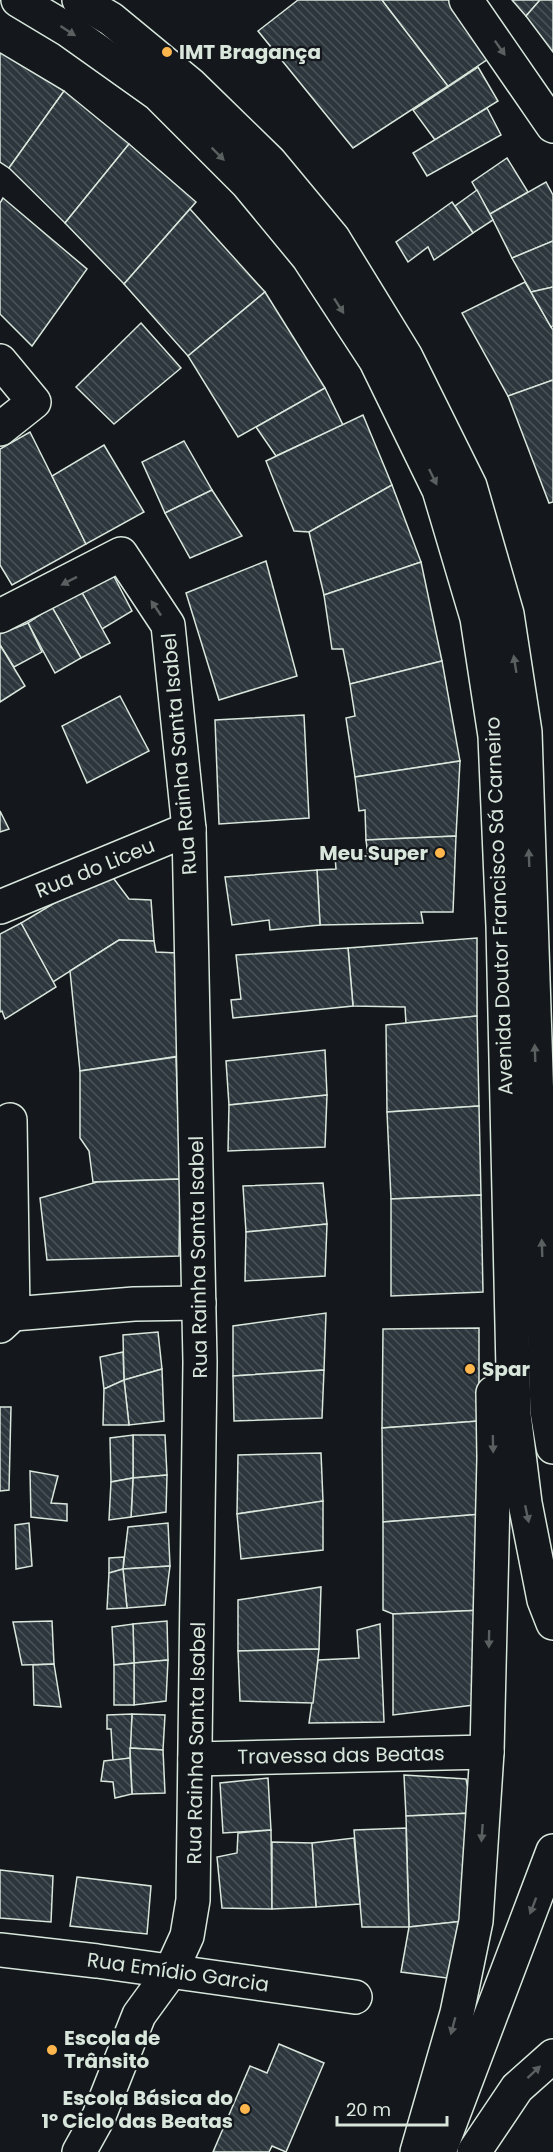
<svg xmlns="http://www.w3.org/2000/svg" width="553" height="2152" font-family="Poppins,sans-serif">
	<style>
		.building { fill: url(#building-back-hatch); stroke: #d8e6dc; stroke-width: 1.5 }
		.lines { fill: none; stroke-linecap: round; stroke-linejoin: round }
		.street-casing { stroke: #d8e6dc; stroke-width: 36 }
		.primary-casing { stroke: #d8e6dc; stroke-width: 36 }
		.street { stroke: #14181c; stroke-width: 33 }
		.primary { stroke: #14181c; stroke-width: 33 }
		.oneway { fill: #59605f }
		.poi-dot { fill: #ffb74d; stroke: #14181c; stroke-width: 2 }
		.labels { text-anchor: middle; stroke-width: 4.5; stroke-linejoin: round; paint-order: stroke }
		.poi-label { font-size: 20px; font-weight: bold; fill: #d8e6dc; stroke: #14181c; text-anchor: start }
		.street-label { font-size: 20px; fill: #d8e6dc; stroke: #14181c }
	</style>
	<defs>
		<pattern id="building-back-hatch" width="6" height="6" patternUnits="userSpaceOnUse" patternTransform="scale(1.5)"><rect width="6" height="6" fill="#2c363c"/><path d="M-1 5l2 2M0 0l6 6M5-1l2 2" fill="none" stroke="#4a5358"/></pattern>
	</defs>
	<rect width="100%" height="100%" fill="#14181c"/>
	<g class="building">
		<polygon points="298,0 382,0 448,86 353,148 258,31"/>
		<polygon points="382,0 452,0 494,55 448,86"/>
		<polygon points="512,0 540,0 526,16"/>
		<polygon points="540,0 553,0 553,52 526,16"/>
		<polygon points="0,53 64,91 9,168 0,162"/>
		<polygon points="478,67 498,101 435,140 413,110"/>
		<polygon points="64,91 129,144 65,223 9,168"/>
		<polygon points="487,108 501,135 427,176 413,153"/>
		<polygon points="129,144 196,202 124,284 65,223"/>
		<polygon points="507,158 528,192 490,214 472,182"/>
		<polygon points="546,182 553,195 553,241 512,258 490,214"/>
		<polygon points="477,190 493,220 473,233 455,206"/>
		<polygon points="3,198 87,269 32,346 0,314 0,203"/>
		<polygon points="452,202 473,233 434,260 428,247 408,262 396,242"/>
		<polygon points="190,209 265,292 188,356 124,284"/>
		<polygon points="553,241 553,287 531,292 512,258"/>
		<polygon points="525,282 553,330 553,380 508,396 462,313"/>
		<polygon points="553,287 553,326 551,327 531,292"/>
		<polygon points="265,292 325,388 238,437 188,356"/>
		<polygon points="141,323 181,368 114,424 76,387"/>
		<polygon points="553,380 553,502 549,503 508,396"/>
		<polygon points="325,388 343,425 276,456 256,427"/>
		<polygon points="363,415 392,485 309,532 294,531 266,461"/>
		<polygon points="30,432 86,544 12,585 0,565 0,449"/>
		<polygon points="184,441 212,490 165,513 142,462"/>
		<polygon points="104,445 144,512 86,544 52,476"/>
		<polygon points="392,485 421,562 324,595 309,532"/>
		<polygon points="212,490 242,536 190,558 165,513"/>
		<polygon points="266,561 297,676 219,700 186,593"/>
		<polygon points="421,562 442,661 350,684 343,649 332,649 324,595"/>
		<polygon points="111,571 132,611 102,629 80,589"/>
		<polygon points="80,589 110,643 81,658 52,607"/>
		<polygon points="52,607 81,658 55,673 28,623"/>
		<polygon points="28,623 42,652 14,667 0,645 0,634"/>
		<polygon points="0,645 25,686 0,702"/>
		<polygon points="442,661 460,761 355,777 346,718 355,716 350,684"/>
		<polygon points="120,696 149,751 87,783 62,726"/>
		<polygon points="304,715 309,818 219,824 215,720"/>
		<polygon points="460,761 456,836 366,840 365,810 359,811 355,777"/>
		<polygon points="0,811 9,829 0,832"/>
		<polygon points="456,836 453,912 421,912 423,923 320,925 317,870 336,869 335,856 368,856 366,840"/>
		<polygon points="317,870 320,925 270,930 269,920 232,925 225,877"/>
		<polygon points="108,871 129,899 151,900 154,941 119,940 53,982 21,923"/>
		<polygon points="21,923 56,987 5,1019 2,1011 0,1012 0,934"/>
		<polygon points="477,938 477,1016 406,1023 405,1007 353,1006 348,948"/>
		<polygon points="119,940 154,941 156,952 177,953 179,1056 80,1071 70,971"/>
		<polygon points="348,948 353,1006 233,1018 231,1000 241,999 236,955"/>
		<polygon points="477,1016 479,1106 387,1112 386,1025"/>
		<polygon points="325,1050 327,1095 229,1105 226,1061"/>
		<polygon points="176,1057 180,1179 93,1182 89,1151 80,1138 80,1071"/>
		<polygon points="327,1095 325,1147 228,1151 229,1105"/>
		<polygon points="479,1106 481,1195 391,1199 387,1112"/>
		<polygon points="180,1179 179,1256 47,1260 40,1198 97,1182"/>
		<polygon points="323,1183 327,1224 246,1232 243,1186"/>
		<polygon points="481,1195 483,1292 391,1296 391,1199"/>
		<polygon points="327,1224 325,1276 245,1281 246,1232"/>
		<polygon points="326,1313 324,1370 233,1376 233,1326"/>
		<polygon points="479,1328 479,1421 382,1428 383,1329"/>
		<polygon points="158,1332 162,1369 124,1380 123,1335"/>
		<polygon points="123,1352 124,1380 104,1389 100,1357"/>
		<polygon points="162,1369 164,1421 129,1425 124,1380"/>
		<polygon points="324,1370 322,1418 234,1421 233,1376"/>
		<polygon points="124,1380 129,1425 103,1425 104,1389"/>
		<polygon points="0,1407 11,1407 9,1490 0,1491"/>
		<polygon points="479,1421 482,1514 383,1522 382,1428"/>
		<polygon points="133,1435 165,1435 167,1475 133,1478"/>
		<polygon points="133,1435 133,1478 111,1482 110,1438"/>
		<polygon points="321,1453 323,1501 237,1514 238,1455"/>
		<polygon points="30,1471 58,1476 51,1503 67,1504 67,1521 31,1517"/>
		<polygon points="167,1475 166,1512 131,1517 133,1478"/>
		<polygon points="133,1478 131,1517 109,1520 111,1482"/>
		<polygon points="323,1501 323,1550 241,1559 237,1514"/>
		<polygon points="482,1514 484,1610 393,1614 383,1610 383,1522"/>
		<polygon points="29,1523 32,1566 16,1569 15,1525"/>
		<polygon points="168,1523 170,1566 123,1569 128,1527"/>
		<polygon points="124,1557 123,1569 109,1573 109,1558"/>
		<polygon points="170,1566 165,1605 127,1608 123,1569"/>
		<polygon points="123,1569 127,1608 107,1609 109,1573"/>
		<polygon points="321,1587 319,1649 238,1651 238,1600"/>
		<polygon points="484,1610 482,1704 393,1715 393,1614"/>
		<polygon points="52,1621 54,1664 22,1665 13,1622"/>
		<polygon points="167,1621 168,1660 134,1663 133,1624"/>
		<polygon points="133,1624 134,1663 114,1665 112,1627"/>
		<polygon points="380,1624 384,1722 309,1723 318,1660 359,1658 357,1630"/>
		<polygon points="319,1649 313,1703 240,1701 238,1651"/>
		<polygon points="168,1660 166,1701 134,1705 134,1663"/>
		<polygon points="134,1663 134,1705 114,1705 114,1665"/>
		<polygon points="54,1664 61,1707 34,1705 33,1665"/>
		<polygon points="132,1714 165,1715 163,1750 130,1748"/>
		<polygon points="132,1714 130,1758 113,1761 111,1729 107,1729 107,1715"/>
		<polygon points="130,1748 163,1750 165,1793 132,1794"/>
		<polygon points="130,1758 132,1794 115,1798 113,1782 101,1781 104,1761"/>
		<polygon points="404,1775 466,1779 473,1813 406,1816"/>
		<polygon points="268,1778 271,1830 223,1833 220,1783"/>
		<polygon points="473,1813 464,1921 409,1927 406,1816"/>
		<polygon points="406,1828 409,1927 362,1927 354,1830"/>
		<polygon points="271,1830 272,1909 222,1908 217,1857 237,1853 238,1833"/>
		<polygon points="354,1838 360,1904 316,1907 312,1843"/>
		<polygon points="272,1842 312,1843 316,1907 272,1909"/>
		<polygon points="0,1870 53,1876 51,1922 0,1918"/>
		<polygon points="77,1877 151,1886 147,1934 70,1926"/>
		<polygon points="464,1921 447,1978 401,1972 409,1927"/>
		<polygon points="279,2044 324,2063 286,2152 272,2146 269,2152 213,2152 250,2066 267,2073"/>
	</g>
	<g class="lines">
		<defs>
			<g id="street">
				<polyline points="466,0 553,126"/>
				<polyline points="0,361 34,402 0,429"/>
				<polyline points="0,616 121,554 168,625 189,829 200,1362 193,1900 187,1936 171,1971 139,2015 99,2116 79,2152"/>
				<polyline points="0,907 189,829"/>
				<polyline points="10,1120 13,1314"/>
				<polyline points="0,1326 13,1314 134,1304 199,1303"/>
				<polyline points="195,1759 487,1752"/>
				<polyline points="0,1950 97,1961 355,1997"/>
			</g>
			<g id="primary">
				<polyline points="18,0 68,30 158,94 247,183 308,257 376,361 439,490 477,618 495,736 503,926 514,1414 525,1503 544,1600 553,1623"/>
				<polyline points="79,0 111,19 191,85 270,162 333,238 406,357 470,486 507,614 525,732 547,1411 553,1447"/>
				<polyline points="417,2152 457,2013 476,1921 487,1752 494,1458 493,1393"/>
				<polyline points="439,2152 553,1851"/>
				<polyline points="474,2152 517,2088 553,2056"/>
			</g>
		</defs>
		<use href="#street" class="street-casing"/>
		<use href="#primary" class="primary-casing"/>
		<use href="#street" class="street"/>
		<use href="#primary" class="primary"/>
	</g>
	<defs><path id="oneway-solid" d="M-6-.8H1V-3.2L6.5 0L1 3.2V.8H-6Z" transform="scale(1.5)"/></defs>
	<g class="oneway">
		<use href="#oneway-solid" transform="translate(68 31) rotate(33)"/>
		<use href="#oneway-solid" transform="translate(500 48) rotate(55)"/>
		<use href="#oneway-solid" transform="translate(218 154) rotate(45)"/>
		<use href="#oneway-solid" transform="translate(339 306) rotate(57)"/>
		<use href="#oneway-solid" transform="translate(433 477) rotate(64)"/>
		<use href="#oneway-solid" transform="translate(69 581) rotate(153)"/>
		<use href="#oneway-solid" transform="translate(156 608) rotate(-124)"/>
		<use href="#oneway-solid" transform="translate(515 664) rotate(-99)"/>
		<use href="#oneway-solid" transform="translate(529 858) rotate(-92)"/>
		<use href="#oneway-solid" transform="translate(535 1053) rotate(-92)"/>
		<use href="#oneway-solid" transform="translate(542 1248) rotate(-92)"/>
		<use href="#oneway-solid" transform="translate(493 1444) rotate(89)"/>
		<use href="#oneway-solid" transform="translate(527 1514) rotate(78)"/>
		<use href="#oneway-solid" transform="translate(489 1639) rotate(91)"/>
		<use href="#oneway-solid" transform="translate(482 1833) rotate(94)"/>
		<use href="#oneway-solid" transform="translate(533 1906) rotate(111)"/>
		<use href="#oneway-solid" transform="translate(453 2026) rotate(105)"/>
		<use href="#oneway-solid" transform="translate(534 2072) rotate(-43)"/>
	</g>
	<g class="poi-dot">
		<circle cx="167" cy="52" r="6"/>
		<circle cx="440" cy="853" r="6"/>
		<circle cx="470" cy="1369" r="6"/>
		<circle cx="52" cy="2050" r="6"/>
		<circle cx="245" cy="2109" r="6"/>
	</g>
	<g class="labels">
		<g class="poi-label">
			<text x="179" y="59">IMT Bragança</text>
			<text x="428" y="860" text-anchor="end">Meu Super</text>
			<text x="482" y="1376">Spar</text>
			<text x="64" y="2045">Escola de<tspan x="64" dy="23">Trânsito</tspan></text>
			<text x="233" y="2105" text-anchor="end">Escola Básica do<tspan x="233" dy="23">1º Ciclo das Beatas</tspan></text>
		</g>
		<g class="street-label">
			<text transform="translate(179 754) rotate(-95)" y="7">Rua Rainha Santa Isabel</text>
			<text transform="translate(95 868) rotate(-22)" y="7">Rua do Liceu</text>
			<text transform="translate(499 906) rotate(-92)" y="7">Avenida Doutor Francisco Sá Carneiro</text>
			<text transform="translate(198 1257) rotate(-91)" y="7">Rua Rainha Santa Isabel</text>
			<text transform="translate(196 1743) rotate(-89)" y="7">Rua Rainha Santa Isabel</text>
			<text transform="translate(341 1755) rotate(-1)" y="7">Travessa das Beatas</text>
			<text transform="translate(178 1972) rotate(8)" y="7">Rua Emídio Garcia</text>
		</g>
	</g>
	<path d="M337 2116v9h110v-9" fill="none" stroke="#d8e6dc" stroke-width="3"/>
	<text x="346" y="2116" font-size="18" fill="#d8e6dc" stroke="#14181c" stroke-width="4.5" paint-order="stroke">20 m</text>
</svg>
